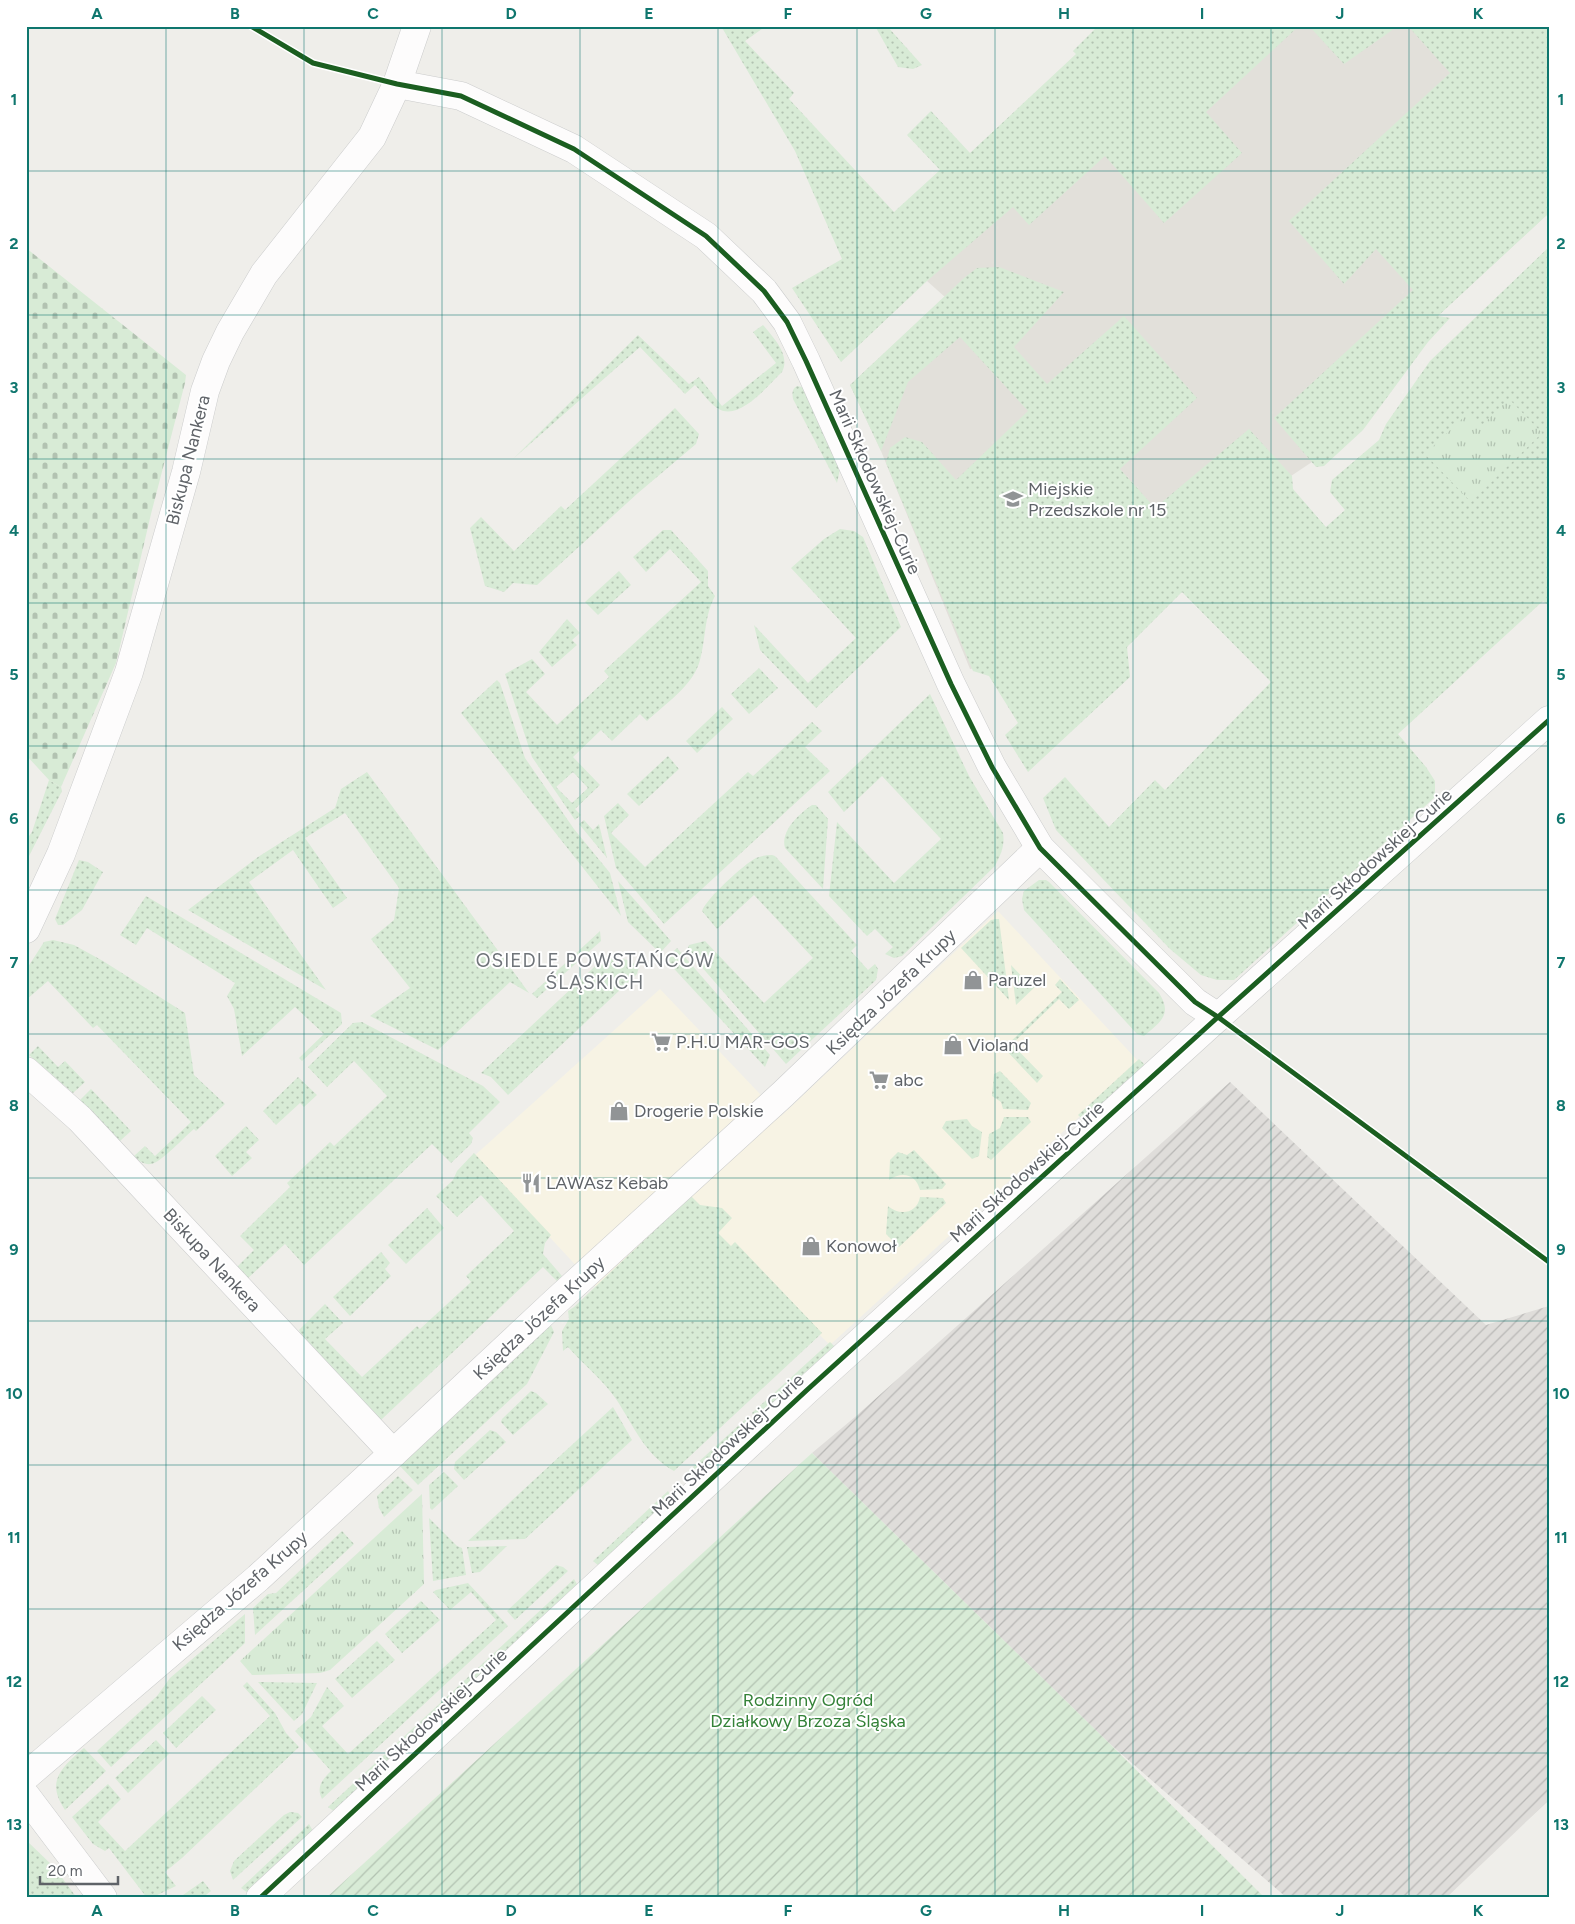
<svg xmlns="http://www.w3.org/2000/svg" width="1575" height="1924" font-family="Figtree,sans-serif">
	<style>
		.commercial { fill: #f7f3e4 }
		.industrial { fill: url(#industrial-furrows) }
		.education { fill: #e2e0da }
		.grass { fill: url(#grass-dots); fill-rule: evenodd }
		.cemetery { fill: url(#cemetery-stones) }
		.park { fill: url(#park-tufts) }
		.garden { fill: url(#garden-furrows) }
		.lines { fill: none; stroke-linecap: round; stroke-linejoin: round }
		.minor-casing { stroke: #cbcccc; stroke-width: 29 }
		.minor { stroke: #fdfcfc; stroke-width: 28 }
		.cycleway-casing { stroke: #fff; stroke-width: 8 }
		.cycleway { stroke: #1b5e20; stroke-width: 5 }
		.grid { fill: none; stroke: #0f766e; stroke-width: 1; stroke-opacity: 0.55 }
		.labels { text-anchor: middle; stroke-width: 4; stroke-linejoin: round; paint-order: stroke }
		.street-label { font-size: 18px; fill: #5f6368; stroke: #fff }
		.poi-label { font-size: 18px; fill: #5f6368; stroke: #fff; text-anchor: start }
		.park-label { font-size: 18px; fill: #348238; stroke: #fff }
		.neighbourhood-label { font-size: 19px; letter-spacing: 1px; fill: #70757a; stroke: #fff }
		.neatline { fill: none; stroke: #0f766e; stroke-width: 2 }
		.grid-label { font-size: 16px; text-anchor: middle; font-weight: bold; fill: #0f766e }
	</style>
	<defs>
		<pattern id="industrial-furrows" width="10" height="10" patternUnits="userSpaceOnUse" patternTransform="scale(1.25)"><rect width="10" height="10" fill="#dfddda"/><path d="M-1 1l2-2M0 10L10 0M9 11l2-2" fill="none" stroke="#b8b7b5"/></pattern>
		<pattern id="grass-dots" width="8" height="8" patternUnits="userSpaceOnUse" patternTransform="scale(1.25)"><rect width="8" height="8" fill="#d8ebd6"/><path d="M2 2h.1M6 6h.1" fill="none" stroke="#b2c2b1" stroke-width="1.8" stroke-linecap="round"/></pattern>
		<pattern id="cemetery-stones" width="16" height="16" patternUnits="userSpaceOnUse" patternTransform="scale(1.25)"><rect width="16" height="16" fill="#d8ebd6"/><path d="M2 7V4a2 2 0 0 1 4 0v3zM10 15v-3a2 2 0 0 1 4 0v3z" fill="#b2c2b1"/></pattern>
		<pattern id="park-tufts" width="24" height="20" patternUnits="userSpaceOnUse" patternTransform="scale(1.25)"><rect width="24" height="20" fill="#d8ebd6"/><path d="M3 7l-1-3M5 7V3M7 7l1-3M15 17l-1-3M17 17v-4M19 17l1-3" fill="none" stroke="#b2c2b1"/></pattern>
		<pattern id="garden-furrows" width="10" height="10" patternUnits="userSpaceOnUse" patternTransform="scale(1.25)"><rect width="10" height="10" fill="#d8ebd6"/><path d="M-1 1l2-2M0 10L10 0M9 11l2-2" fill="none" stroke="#b2c2b1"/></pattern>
	</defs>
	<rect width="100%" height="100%" fill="#efeeea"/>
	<polygon class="commercial" points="998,911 1139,1062 830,1345 687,1205 598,1289 474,1156 660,989 781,1116"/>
	<polygon class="industrial" points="1230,1082 1486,1325 1549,1306 1549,1800 1446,1898 1287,1898 1110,1744 812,1453 855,1417"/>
	<polygon class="education" points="1164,26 1528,26 1549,213 1437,316 1312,462 1014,661 970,669 881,451 850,385 945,297 927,281"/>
	<g class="grass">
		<polygon points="721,26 766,26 745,41 794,93 789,99 894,212 940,170 907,135 931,111 970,153 1076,54 1073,51 1098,26 1299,26 1206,112 1242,153 1164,223 1105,156 1029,225 1013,207 927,281 841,362 792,288 842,259 795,151"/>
		<polygon points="875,26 887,26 922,65 913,69 898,67"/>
		<polygon points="1309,26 1398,26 1344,64"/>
		<polygon points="1408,26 1549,26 1549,213 1438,316 1450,318 1428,342 1363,430 1324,466 1316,467 1274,418 1413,290 1376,249 1344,284 1289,221 1450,73"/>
		<polygon points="1549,247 1549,606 1543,601 1398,734 1426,767 1435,781 1435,797 1234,980 1217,980 1201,975 1170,949 1056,830 1043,798 1065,777 1109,827 1155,780 1165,790 1271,682 1182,592 1127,647 1130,677 1028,772 1005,735 1018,723 989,676 973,671 886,463 890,448 905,437 922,442 956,480 1028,411 960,337 908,382 881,451 850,385 964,278 977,268 999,267 1064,292 1014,347 1047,384 1124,316 1197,398 1120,469 1155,508 1249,429 1292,476 1293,489 1326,527 1345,510 1330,492 1332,480 1379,440 1386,424 1430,361"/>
		<path d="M 763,325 C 773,337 791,355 782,372 C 768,385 739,423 717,408 C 709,403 702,392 695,385 L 685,394 L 640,347 L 513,459 L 638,335 L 689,384 L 699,377 L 722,406 L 776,363 L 753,332 Z"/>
		<path d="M 797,386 L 802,387 L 806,392 L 840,469 L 837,483 L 793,399 C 792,393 792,389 797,386 Z"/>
		<polygon points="675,408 699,434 696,444 638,493 537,585 513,583 504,592 485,586 470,528 481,517 514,551 561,506 565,510"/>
		<polygon points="840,529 854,531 863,537 901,627 816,708 760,650 754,625 808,683 856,638 791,568 824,539"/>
		<path d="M 663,530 L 671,530 L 708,571 L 708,586 L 715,596 C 704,616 706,639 700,660 C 694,685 665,704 647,721 L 640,714 L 612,741 L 601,730 L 573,757 L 600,785 L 575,809 L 581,815 L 575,820 L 532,757 L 505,674 L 532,659 L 545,674 L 526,692 L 557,725 L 609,677 L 604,671 L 701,582 L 670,549 L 646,572 L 633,557 ZM 573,772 L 588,788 L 572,803 L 556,787 Z"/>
		<polygon points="619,571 631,585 598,615 585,602"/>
		<polygon points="567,619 580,633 572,640 577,645 552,667 539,652"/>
		<polygon points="759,668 778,688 749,714 731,694"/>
		<polygon points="497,680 500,683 525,758 574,829 610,873 621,916 461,713"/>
		<path d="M 930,694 L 969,776 L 1003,833 C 1005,846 1001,854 995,866 L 902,956 L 894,958 L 885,954 L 893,947 L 875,929 L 867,936 L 829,896 L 837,822 L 894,883 L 941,839 L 882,776 L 844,812 L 828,792 Z"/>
		<polygon points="722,707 733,719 697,753 686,741"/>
		<polygon points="812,722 822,731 805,747 830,771 664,924 616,868 604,816 618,803 629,815 611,833 645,867 748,772 753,776"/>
		<polygon points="668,756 679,769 639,806 627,794"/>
		<polygon points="367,772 529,993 510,982 438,1050 370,1016 410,988 371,939 394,920 399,888 345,813 305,838 347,898 333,908 293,850 249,882 326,990 188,910 258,857 335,808 341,789"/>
		<polygon points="49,780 61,787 62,791 26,862 26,840 32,832"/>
		<path d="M 812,805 L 816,805 L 828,819 L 823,889 L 785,848 C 780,831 799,814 812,805 Z"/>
		<polygon points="584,820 593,830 599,824 607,858 579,824"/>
		<path d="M 772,855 L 775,856 L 857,945 L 851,951 L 868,970 L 875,964 L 878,969 L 876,980 L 786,1064 L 687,950 L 689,945 L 705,941 L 764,1003 L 813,958 L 754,895 L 717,929 L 702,911 C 706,899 744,864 756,858 C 761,856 766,855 772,855 Z"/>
		<polygon points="79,860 88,862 103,872 82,910 63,925 58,925 55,919"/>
		<path d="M 1039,880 L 1046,880 L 1049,882 L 1159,993 C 1173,1015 1160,1022 1144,1036 L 1137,1034 L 1024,910 L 1022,899 L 1024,891 Z"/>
		<polygon points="618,881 671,941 660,953 628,922"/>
		<polygon points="146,896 341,1013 342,1024 302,1061 299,1058 324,1034 295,1007 242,1056 234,1009 227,996 235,983 147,928 136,945 120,935"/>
		<polygon points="996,919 999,919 1009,1000 961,948 991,920"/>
		<polygon points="600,931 601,941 537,998 532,994"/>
		<path d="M 53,940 L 74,945 L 103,961 L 185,1013 L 194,1075 L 225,1104 L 196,1131 L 194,1129 C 185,1136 161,1163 151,1164 C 145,1165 138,1161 134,1156 L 145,1146 L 155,1156 L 191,1122 L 97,1025 L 93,1028 L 48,981 L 26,1000 L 26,970 L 44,942 Z"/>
		<polygon points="677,948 770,1055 765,1067 665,959"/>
		<polygon points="606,956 628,960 639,967 637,974 508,1095 491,1077 481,1073"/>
		<polygon points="1011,965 1025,980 1029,976 1037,985 1016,1005"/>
		<polygon points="1060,979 1079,1000 1069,1009 1059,999 1012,1044 1043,1076 1037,1083 1004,1048 1062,992 1055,985"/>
		<polygon points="362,1022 483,1086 500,1102 469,1133 473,1138 471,1144 451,1163 432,1144 304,1265 285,1244 247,1279 237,1267 254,1250 240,1236 290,1187 287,1183 330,1142 334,1146 387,1096 354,1061 327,1087 308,1067 353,1023"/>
		<polygon points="38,1046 58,1067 65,1061 85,1082 73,1093 29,1055"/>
		<polygon points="1139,1059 1147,1067 1085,1121 1078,1115"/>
		<polygon points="1000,1071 1031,1103 1028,1110 1003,1109 1001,1102 992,1096 994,1074"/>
		<polygon points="298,1077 317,1095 304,1107 300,1103 276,1125 263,1111"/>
		<polygon points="91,1089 131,1131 120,1141 80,1100"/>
		<polygon points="1004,1117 1028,1117 1031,1122 991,1160 987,1157 989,1134 1000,1128"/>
		<polygon points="967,1119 972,1126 982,1132 979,1156 972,1159 942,1128 946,1121"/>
		<polygon points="246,1126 259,1140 246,1152 252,1158 232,1176 215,1156"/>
		<path d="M 914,1150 L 946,1184 L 942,1189 L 920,1190 C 916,1174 902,1171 889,1180 L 890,1160 L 898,1152 L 907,1155 Z"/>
		<polygon points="474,1153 551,1235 545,1243 543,1254 562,1276 557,1281 543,1267 381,1420 301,1334 299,1330 325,1304 343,1323 325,1339 362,1377 417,1326 420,1329 471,1282 466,1276 514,1231 481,1195 457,1217 436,1196 453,1180 457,1171"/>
		<path d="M 691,1196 L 700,1205 L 722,1208 L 732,1218 L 718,1233 L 731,1246 L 735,1242 L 822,1333 L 674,1471 C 644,1454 634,1426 616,1399 C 603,1380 583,1364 568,1347 L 563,1351 L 562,1331 L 569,1319 L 568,1311 L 574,1307 Z"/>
		<path d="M 920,1197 L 943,1198 L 946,1203 L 899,1247 L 886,1234 L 888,1206 C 899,1216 917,1214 920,1197 Z"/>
		<polygon points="427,1208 444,1228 406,1264 388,1245"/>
		<polygon points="381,1252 390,1263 385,1269 391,1276 350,1316 333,1297"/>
		<polygon points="550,1323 554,1332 527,1384 418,1485 398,1464"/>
		<polygon points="830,1342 835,1347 761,1422 752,1413"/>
		<polygon points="531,1391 536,1393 548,1404 513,1435 501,1422 502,1419"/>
		<polygon points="613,1407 632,1440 525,1539 468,1541"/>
		<polygon points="749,1416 758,1426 692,1481 683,1476"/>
		<polygon points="490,1430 496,1432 506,1442 464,1480 454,1469 455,1462"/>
		<polygon points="444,1472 458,1486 432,1510 430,1508 429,1485"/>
		<polygon points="398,1476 413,1490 384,1517 379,1508 377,1496"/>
		<polygon points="668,1491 674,1503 599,1566 593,1561"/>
		<polygon points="429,1518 457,1546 462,1548 466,1575 433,1581"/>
		<polygon points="342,1531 354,1544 255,1635 253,1608 268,1594 276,1593"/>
		<polygon points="507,1546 480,1572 472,1573 467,1547"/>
		<polygon points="556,1565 563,1567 568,1571 515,1620 507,1611"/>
		<polygon points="574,1579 578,1586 335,1812 328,1807"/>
		<path d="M 468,1583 L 508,1626 L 322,1799 C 316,1787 322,1780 331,1771 L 295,1731 L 311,1717 L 327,1687 L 344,1706 L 322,1726 L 348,1754 L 496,1620 L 471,1592 L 450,1610 L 433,1592 L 436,1590 Z"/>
		<polygon points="421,1601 440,1620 402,1653 385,1634"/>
		<polygon points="245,1614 245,1643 111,1767 97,1751 157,1696 170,1678"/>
		<polygon points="377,1641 395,1660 352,1698 335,1679"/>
		<polygon points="247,1682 275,1713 286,1733 299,1747 182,1858 165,1872 176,1886 151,1898 147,1898 109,1848 105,1851 93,1844 72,1817 108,1784 121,1799 98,1822 125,1851 270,1716 243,1686"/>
		<polygon points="258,1682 317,1683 302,1714 294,1721"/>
		<polygon points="202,1696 216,1710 176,1748 163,1733"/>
		<polygon points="156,1740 169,1754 128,1793 115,1778"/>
		<path d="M 84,1748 L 106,1771 L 65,1810 C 45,1781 62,1767 84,1748 Z"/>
		<polygon points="290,1812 298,1813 302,1817 233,1880 230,1871 234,1861 284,1815"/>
		<polygon points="309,1824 313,1831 248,1893 241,1888"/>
		<polygon points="26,1840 54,1867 77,1898 26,1898"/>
		<polygon points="203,1881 211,1891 202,1898 176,1898 183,1895"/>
	</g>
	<polygon class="cemetery" points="26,248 186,375 185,383 151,514 116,663 61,787 49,780 26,755"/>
	<g class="park">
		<polygon points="1509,399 1542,433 1471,502 1425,454 1467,414 1480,427"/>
		<polygon points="422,1494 424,1584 330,1670 320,1673 252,1675 240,1661"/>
	</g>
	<polygon class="garden" points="812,1453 1110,1744 1265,1898 326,1898"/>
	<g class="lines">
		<defs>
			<g id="minor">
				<polyline points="397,84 461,96 574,149 706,236 764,291 787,322 806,361 951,684 992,767 1040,848 1195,1002 1218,1017"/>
				<polyline points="26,929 61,854 129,672 186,472 205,391 216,361 230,332 264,274 372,137 397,84 417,26"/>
				<polyline points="26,1071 80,1119 393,1453"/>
				<polyline points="26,1776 258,1578 386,1460 555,1302 783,1094 1040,848"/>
				<polyline points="26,1796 103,1898"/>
				<polyline points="260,1898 807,1390 1218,1017 1549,720"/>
			</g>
		</defs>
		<use href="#minor" class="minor-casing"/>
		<use href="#minor" class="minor"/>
		<defs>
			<g id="cycleway">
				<polyline points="251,26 313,63 397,84 461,96 574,149 706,236 764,291 787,322 806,361 951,684 992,767 1040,848 1195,1002 1218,1017 1549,1262"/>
				<polyline points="260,1898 807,1390 1218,1017 1549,720"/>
			</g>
		</defs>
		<use href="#cycleway" class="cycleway-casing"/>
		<use href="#cycleway" class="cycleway"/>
	</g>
	<path class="grid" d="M 166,26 L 166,1898M 304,26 L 304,1898M 442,26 L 442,1898M 580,26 L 580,1898M 718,26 L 718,1898M 857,26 L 857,1898M 995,26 L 995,1898M 1133,26 L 1133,1898M 1271,26 L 1271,1898M 1409,26 L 1409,1898M 26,171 L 1549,171M 26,315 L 1549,315M 26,459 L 1549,459M 26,603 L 1549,603M 26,746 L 1549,746M 26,890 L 1549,890M 26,1034 L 1549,1034M 26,1178 L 1549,1178M 26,1321 L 1549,1321M 26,1465 L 1549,1465M 26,1609 L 1549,1609M 26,1753 L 1549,1753"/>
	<defs>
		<symbol id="school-bare" viewBox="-9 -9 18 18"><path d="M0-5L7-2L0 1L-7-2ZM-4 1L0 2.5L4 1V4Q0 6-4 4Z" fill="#919496" stroke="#fff" stroke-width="2.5" paint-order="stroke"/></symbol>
		<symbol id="shop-bare" viewBox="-9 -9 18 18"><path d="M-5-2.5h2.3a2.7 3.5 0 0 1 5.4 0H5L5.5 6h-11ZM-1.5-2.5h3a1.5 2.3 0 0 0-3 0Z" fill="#919496" stroke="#fff" stroke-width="2.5" paint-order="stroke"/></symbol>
		<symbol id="supermarket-bare" viewBox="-9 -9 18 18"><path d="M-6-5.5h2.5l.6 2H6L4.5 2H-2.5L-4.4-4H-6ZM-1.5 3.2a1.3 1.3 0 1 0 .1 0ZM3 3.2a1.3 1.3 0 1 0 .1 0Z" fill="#919496" stroke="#fff" stroke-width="2.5" paint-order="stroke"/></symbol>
		<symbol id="restaurant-bare" viewBox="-9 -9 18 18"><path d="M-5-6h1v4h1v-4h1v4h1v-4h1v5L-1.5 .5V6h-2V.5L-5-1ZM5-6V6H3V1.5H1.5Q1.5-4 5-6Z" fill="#919496" stroke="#fff" stroke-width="2.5" paint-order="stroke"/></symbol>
	</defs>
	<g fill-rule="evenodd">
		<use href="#school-bare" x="999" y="485" width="28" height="28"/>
		<use href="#shop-bare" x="959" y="966" width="28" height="28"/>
		<use href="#supermarket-bare" x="647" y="1028" width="28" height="28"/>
		<use href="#shop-bare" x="939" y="1031" width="28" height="28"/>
		<use href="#supermarket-bare" x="865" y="1066" width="28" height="28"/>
		<use href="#shop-bare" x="605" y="1097" width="28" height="28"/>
		<use href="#restaurant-bare" x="517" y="1169" width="28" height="28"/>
		<use href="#shop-bare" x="797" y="1232" width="28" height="28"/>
	</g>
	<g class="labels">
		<g class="street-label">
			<text transform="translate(188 460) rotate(-76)" y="6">Biskupa Nankera</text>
			<text transform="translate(875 482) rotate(66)" y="6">Marii Skłodowskiej-Curie</text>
			<text transform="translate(1375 859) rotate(-42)" y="6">Marii Skłodowskiej-Curie</text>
			<text transform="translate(891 992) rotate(-44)" y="6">Księdza Józefa Krupy</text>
			<text transform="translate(1027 1172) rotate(-42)" y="6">Marii Skłodowskiej-Curie</text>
			<text transform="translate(212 1260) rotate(47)" y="6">Biskupa Nankera</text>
			<text transform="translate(539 1318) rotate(-43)" y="6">Księdza Józefa Krupy</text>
			<text transform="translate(728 1445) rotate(-43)" y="6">Marii Skłodowskiej-Curie</text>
			<text transform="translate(240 1591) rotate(-41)" y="6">Księdza Józefa Krupy</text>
			<text transform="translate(431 1720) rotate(-43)" y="6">Marii Skłodowskiej-Curie</text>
		</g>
		<g class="poi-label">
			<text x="1028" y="495">Miejskie<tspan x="1028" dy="21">Przedszkole nr 15</tspan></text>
			<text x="988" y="986">Paruzel</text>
			<text x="676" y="1048">P.H.U MAR-GOS</text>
			<text x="968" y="1051">Violand</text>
			<text x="894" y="1086">abc</text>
			<text x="634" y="1117">Drogerie Polskie</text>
			<text x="546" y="1189">LAWAsz Kebab</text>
			<text x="826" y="1252">Konowoł</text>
		</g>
		<g class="park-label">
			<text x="808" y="1706">Rodzinny Ogród<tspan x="808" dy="21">Działkowy Brzoza Śląska</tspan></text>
		</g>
		<g class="neighbourhood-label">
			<text x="595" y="967">OSIEDLE POWSTAŃCÓW<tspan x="595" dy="22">ŚLĄSKICH</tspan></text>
		</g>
	</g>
	<rect width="1575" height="1924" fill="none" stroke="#ffffff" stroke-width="55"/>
	<path d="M40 1876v8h78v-8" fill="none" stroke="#5f6368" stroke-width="2.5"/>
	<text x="48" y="1876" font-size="15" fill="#5f6368" stroke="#ffffff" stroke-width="4" paint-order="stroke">20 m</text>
	<rect x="28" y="28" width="1520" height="1868" class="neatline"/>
	<g class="grid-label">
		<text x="97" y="19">A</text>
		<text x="235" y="19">B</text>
		<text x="373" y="19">C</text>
		<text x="511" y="19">D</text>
		<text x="649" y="19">E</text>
		<text x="788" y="19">F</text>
		<text x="926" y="19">G</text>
		<text x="1064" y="19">H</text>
		<text x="1202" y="19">I</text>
		<text x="1340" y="19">J</text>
		<text x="1478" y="19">K</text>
		<text x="14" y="105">1</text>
		<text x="1561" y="105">1</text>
		<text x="14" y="249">2</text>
		<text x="1561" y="249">2</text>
		<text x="14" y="393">3</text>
		<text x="1561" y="393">3</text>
		<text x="14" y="536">4</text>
		<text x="1561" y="536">4</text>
		<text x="14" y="680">5</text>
		<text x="1561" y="680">5</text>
		<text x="14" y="824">6</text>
		<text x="1561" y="824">6</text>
		<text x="14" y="968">7</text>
		<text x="1561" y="968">7</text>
		<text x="14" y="1111">8</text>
		<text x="1561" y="1111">8</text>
		<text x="14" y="1255">9</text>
		<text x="1561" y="1255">9</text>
		<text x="14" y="1399">10</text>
		<text x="1561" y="1399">10</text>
		<text x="14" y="1543">11</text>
		<text x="1561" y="1543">11</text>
		<text x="14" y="1687">12</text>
		<text x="1561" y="1687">12</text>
		<text x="14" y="1830">13</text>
		<text x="1561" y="1830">13</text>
		<text x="97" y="1916">A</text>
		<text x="235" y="1916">B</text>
		<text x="373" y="1916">C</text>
		<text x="511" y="1916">D</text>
		<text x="649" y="1916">E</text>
		<text x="788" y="1916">F</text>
		<text x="926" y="1916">G</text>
		<text x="1064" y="1916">H</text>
		<text x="1202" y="1916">I</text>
		<text x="1340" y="1916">J</text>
		<text x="1478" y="1916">K</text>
	</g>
</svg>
